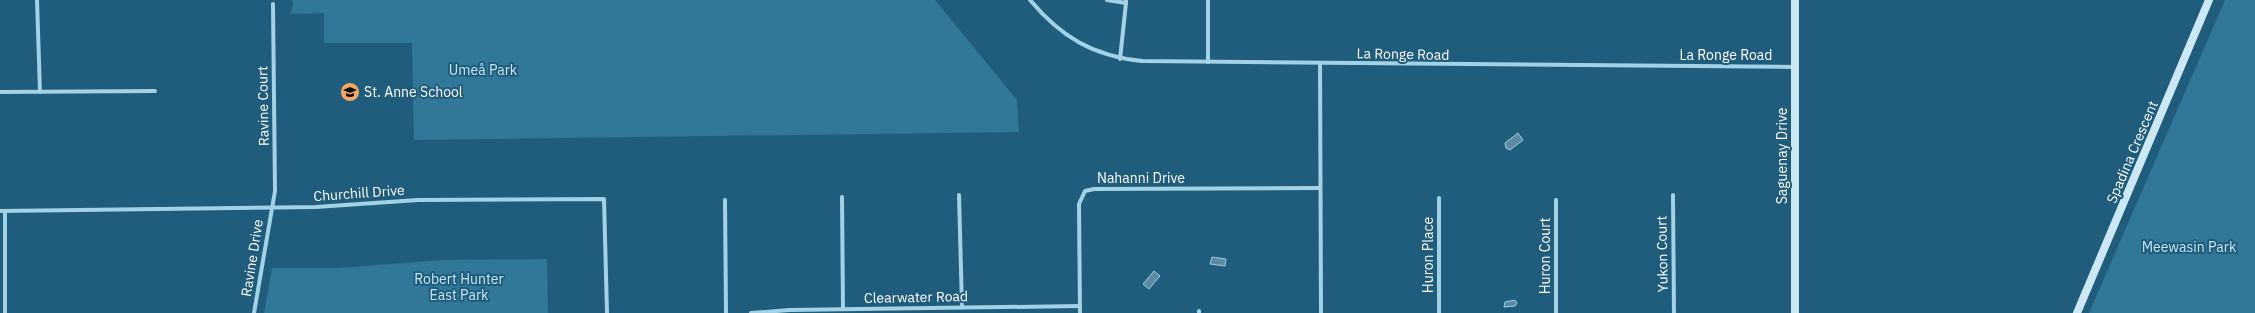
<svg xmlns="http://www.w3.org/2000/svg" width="2255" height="313" font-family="'IBM Plex Sans',sans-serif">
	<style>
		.green { fill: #307798 }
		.water { fill: #5e8aa1; stroke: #96cfe7 }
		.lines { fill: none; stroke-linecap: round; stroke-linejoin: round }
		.street { stroke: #a3d1e6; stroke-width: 4 }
		.secondary { stroke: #cde8f5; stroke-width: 8 }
		.labels { text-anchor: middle; stroke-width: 4; stroke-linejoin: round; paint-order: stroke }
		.street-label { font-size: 14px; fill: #fff; stroke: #205d7c }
		.park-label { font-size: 14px; fill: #c6e6f5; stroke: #205d7c }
		.poi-label { font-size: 14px; fill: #fff; stroke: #205d7c; text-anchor: start }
	</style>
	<rect width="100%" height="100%" fill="#205d7c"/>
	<g class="green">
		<polygon points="292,0 935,0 1017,100 1019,132 414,140 412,43 324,43 324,13 290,14 293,6"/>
		<polygon points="2225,0 2255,0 2255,313 2089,313"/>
		<polygon points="547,259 548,313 264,313 272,268 339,268 443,260"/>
	</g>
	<g class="water">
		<polygon points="1518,133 1523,140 1510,150 1506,148 1505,143"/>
		<polygon points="1212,257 1226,259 1225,266 1210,264"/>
		<polygon points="1154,271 1160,276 1149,289 1143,284"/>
		<polygon points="1515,300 1517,303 1515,306 1504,307 1505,302"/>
	</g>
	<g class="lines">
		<g class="street">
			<polyline points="37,0 40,92"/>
			<path d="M 1030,0 C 1061,37 1093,56 1142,61 L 1795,67"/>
			<polyline points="1107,0 1126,3 1126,0"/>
			<polyline points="1208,0 1208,62"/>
			<polyline points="1120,59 1126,3"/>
			<polyline points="1320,63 1321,313"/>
			<polyline points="0,92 155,91"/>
			<polyline points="959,195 962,307"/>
			<polyline points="1673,195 1674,313"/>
			<polyline points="842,197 843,309"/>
			<polyline points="1439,198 1439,313"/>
			<polyline points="725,200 726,313"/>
			<polyline points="0,211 316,207 418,200 604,199 607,313"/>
			<polyline points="5,211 5,313"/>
			<polyline points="1199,311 1199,313"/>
			<polyline points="254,313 275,191 273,4"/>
			<polyline points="751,313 790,310 1080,306"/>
			<polyline points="1080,313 1079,204 1085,191 1094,189 1320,188"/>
			<polyline points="1556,313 1556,200"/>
		</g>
		<g class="secondary">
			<polyline points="1795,313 1795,0"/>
			<polyline points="2077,313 2209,0"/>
		</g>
	</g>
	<defs>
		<symbol id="school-disc" viewBox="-11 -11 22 22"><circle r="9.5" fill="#f3a863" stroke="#205d7c"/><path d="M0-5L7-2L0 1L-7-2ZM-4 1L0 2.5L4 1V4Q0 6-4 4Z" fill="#111"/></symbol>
	</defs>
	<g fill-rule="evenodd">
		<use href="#school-disc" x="339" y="81" width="22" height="22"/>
	</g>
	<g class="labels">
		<g class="street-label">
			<text transform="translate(1403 54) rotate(1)" y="5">La Ronge Road</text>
			<text x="1726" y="60">La Ronge Road</text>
			<text transform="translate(263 106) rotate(-91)" y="5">Ravine Court</text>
			<text transform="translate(2132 152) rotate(-67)" y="5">Spadina Crescent</text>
			<text transform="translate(1782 156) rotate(-90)" y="5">Saguenay Drive</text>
			<text x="1141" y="183">Nahanni Drive</text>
			<text transform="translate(359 193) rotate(-4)" y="5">Churchill Drive</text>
			<text transform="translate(1662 254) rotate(-91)" y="5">Yukon Court</text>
			<text transform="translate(1428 255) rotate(-90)" y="5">Huron Place</text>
			<text transform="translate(1545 256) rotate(-90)" y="5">Huron Court</text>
			<text transform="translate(252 258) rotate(-81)" y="5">Ravine Drive</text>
			<text transform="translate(916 297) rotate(-1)" y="5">Clearwater Road</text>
		</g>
		<g class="park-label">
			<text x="483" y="75">Umeå Park</text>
			<text x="2189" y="252">Meewasin Park</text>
			<text x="459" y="284">Robert Hunter<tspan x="459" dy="16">East Park</tspan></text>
		</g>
		<g class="poi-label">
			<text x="364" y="97">St. Anne School</text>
		</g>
	</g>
</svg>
